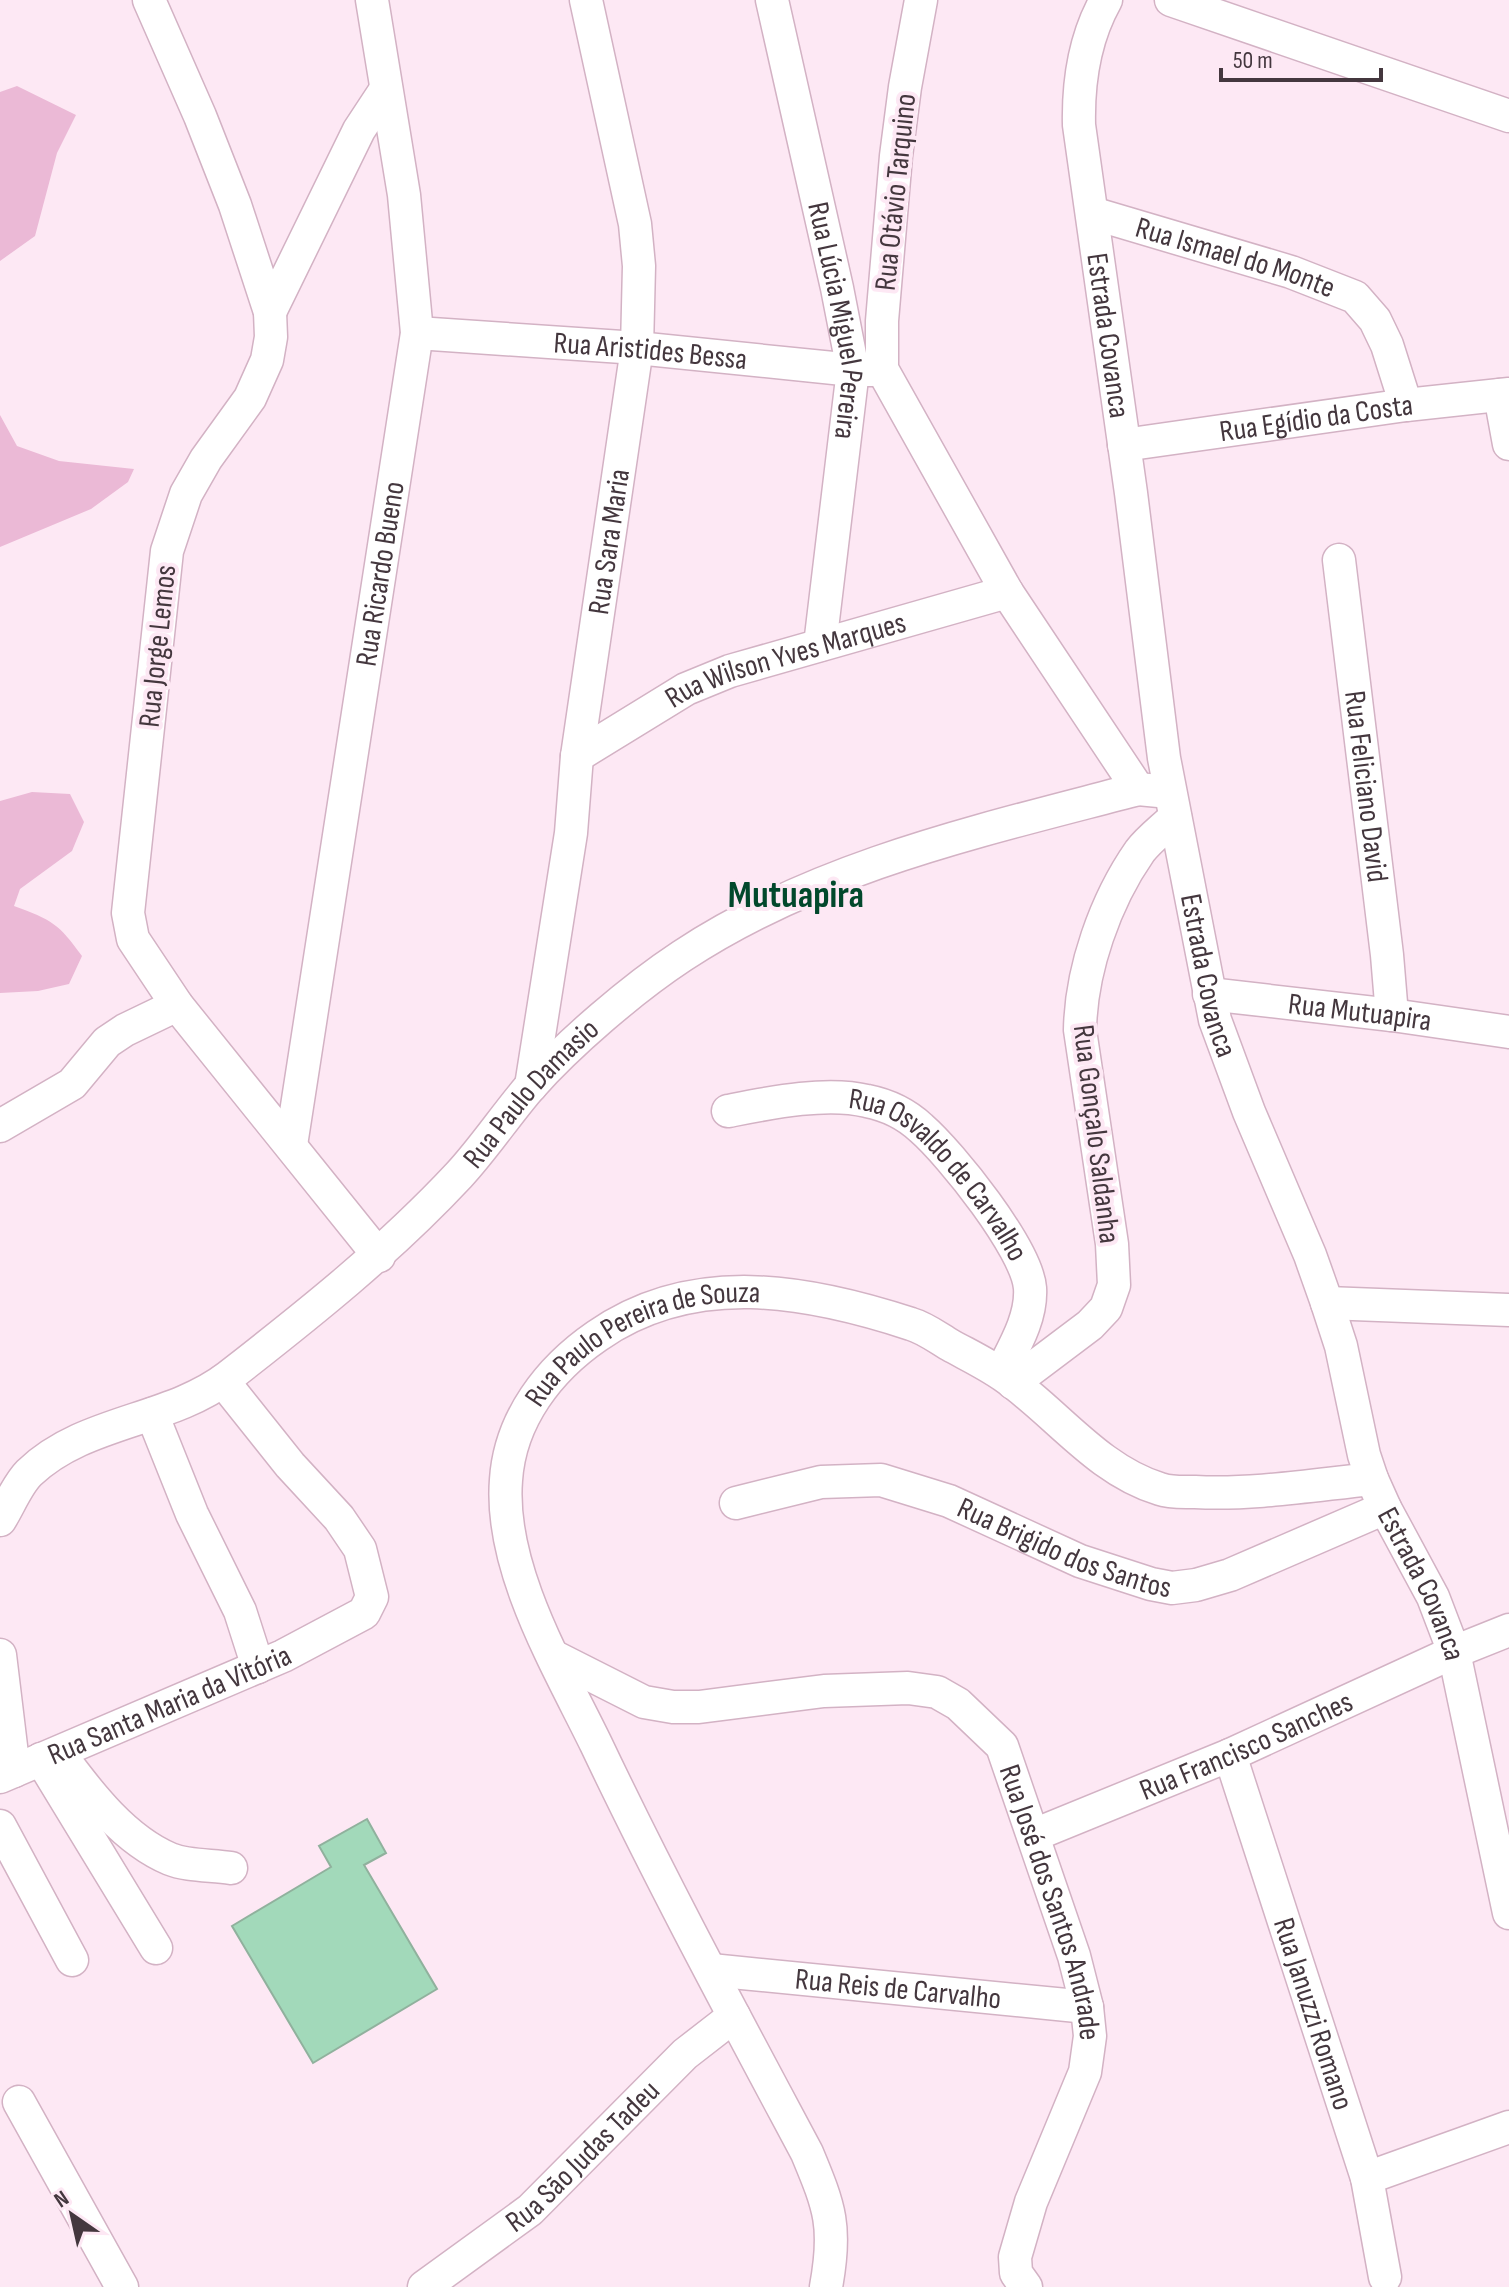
<svg xmlns="http://www.w3.org/2000/svg" width="1509" height="2287" font-family="'Sofia Sans Condensed',sans-serif">
	<style>
		.green { fill: #ebb9d6 }
		.building { fill: #a2d9ba; stroke: #90b19d; stroke-width: 2 }
		.lines { fill: none; stroke-linecap: round; stroke-linejoin: round }
		.minor-casing { stroke: #d3b2c4; stroke-width: 35 }
		.minor { stroke: #fff; stroke-width: 32 }
		.labels { text-anchor: middle; stroke-width: 8; stroke-linejoin: round; paint-order: stroke }
		.street-label { font-size: 30px; fill: #44373e; stroke: #fde8f4 }
		.district-label { font-size: 38px; font-weight: bold; fill: #02482c; stroke: #fde8f4 }
	</style>
	<rect width="100%" height="100%" fill="#fde8f4"/>
	<g class="green">
		<polygon points="17,86 76,115 57,153 35,236 0,261 0,92"/>
		<polygon points="0,415 17,446 59,461 134,469 128,482 91,509 0,547"/>
		<path d="M 32,792 L 70,794 L 84,822 L 72,851 L 20,889 L 14,906 C 52,920 58,923 82,956 L 69,984 L 38,991 L 0,993 L 0,801 Z"/>
	</g>
	<polygon class="building" points="367,1819 386,1853 364,1865 437,1989 313,2063 232,1926 331,1867 319,1846"/>
	<g class="lines">
		<defs>
			<g id="minor">
				<polyline points="149,0 200,116 235,205 270,312 271,337 267,360 250,398 206,459 186,494 167,551 128,913 133,939 177,1005 379,1256"/>
				<path id="s1" d="M 772,0 L 837,288 L 853,370 L 820,645"/>
				<polyline points="921,0 905,87 896,156 882,321 882,369 1007,592 1138,789 1159,791"/>
				<path id="s2" d="M 1106,0 C 1084,39 1078,81 1079,125 L 1131,493 L 1164,758 L 1215,1020 L 1249,1112 L 1310,1255 L 1327,1303 L 1341,1346 L 1364,1455 L 1372,1479 L 1385,1508 L 1433,1597 L 1454,1652 L 1509,1913"/>
				<polyline points="1171,0 1509,116"/>
				<path id="s3" d="M 1092,213 L 1291,272 L 1355,297 L 1375,320 L 1387,345 L 1406,405"/>
				<polyline points="270,312 359,130 386,89"/>
				<path id="s4" d="M 417,333 L 637,348 L 853,370 L 872,370"/>
				<polyline points="1500,395 1509,444"/>
				<path id="s5" d="M 1124,445 L 1406,405 L 1509,394"/>
				<path id="s6" d="M 1339,560 L 1387,955 L 1392,1015"/>
				<path id="s7" d="M 577,756 L 686,689 L 730,671 L 1007,592"/>
				<path id="s8" d="M 1209,994 L 1392,1015 L 1509,1032"/>
				<path id="s9" d="M 531,1086 L 571,833 L 577,756 L 637,348 L 639,266 L 635,224 L 586,0"/>
				<path id="s10" d="M 728,1111 C 769,1103 826,1091 867,1101 C 887,1105 906,1114 921,1128 C 951,1154 1027,1249 1030,1288 C 1032,1318 1014,1347 1001,1373"/>
				<polyline points="0,1126 72,1084 107,1042 125,1030 177,1005"/>
				<path id="s11" d="M 291,1145 L 417,333 L 404,195 L 372,0"/>
				<polyline points="1327,1303 1509,1310"/>
				<path d="M 1013,1383 L 1090,1325 L 1106,1308 L 1114,1285 L 1112,1244 L 1080,1030 C 1081,970 1105,901 1140,851 C 1149,839 1164,828 1175,817"/>
				<polyline points="152,1414 192,1514 240,1611 258,1667"/>
				<path id="s12" d="M 736,1503 L 821,1482 L 881,1480 L 949,1501 L 1080,1561 L 1151,1584 L 1172,1588 L 1196,1585 L 1230,1575 L 1385,1508"/>
				<path id="s13" d="M 0,1520 C 9,1506 17,1485 29,1473 C 84,1420 169,1422 228,1377 C 310,1313 388,1251 459,1175 C 484,1148 505,1116 529,1088 C 569,1043 632,989 682,956 C 818,866 983,830 1138,789"/>
				<polyline points="0,1655 14,1771"/>
				<path id="s14" d="M 553,1656 L 644,1702 L 673,1707 L 699,1707 L 824,1691 L 908,1688 L 937,1692 L 958,1704 L 1002,1746 L 1074,1956 L 1087,2007 L 1090,2036 L 1085,2072 L 1031,2202 L 1015,2257 L 1016,2273 L 1026,2287"/>
				<path id="s15" d="M 1230,1755 L 1367,2178 L 1385,2277"/>
				<path d="M 62,1757 C 90,1795 125,1840 170,1859 C 187,1866 212,1865 231,1868"/>
				<polyline points="41,1759 156,1948"/>
				<path id="s16" d="M 0,1777 L 283,1656 L 364,1613 L 372,1597 L 360,1549 L 339,1518 L 290,1465 L 223,1381"/>
				<polyline points="0,1826 72,1960"/>
				<path id="s17" d="M 1034,1835 L 1230,1755 L 1454,1652 L 1509,1630"/>
				<path id="s18" d="M 711,1970 L 1087,2007"/>
				<polyline points="19,2102 122,2287"/>
				<polyline points="1367,2178 1509,2127"/>
				<path id="s19" d="M 424,2287 L 530,2210 L 685,2054 L 734,2016"/>
				<path id="s20" d="M 826,2287 C 837,2227 830,2208 807,2153 C 735,2018 662,1883 596,1744 C 558,1666 499,1568 506,1480 C 510,1419 549,1369 597,1336 C 693,1269 807,1290 911,1324 C 925,1328 938,1338 950,1345 C 968,1355 987,1364 1004,1376 C 1056,1412 1097,1470 1160,1489 C 1171,1493 1184,1492 1195,1492 C 1254,1495 1313,1485 1372,1479"/>
			</g>
		</defs>
		<use href="#minor" class="minor-casing"/>
		<use href="#minor" class="minor"/>
	</g>
	<g class="labels">
		<g class="street-label">
			<text transform="translate(895 192) rotate(-84)" y="10">Rua Otávio Tarquino</text>
			<text dy="10" stroke="none"><textPath href="#s3" startOffset="150">Rua Ismael do Monte</textPath></text>
			<text dy="10" stroke="none"><textPath href="#s1" startOffset="328">Rua Lúcia Miguel Pereira</textPath></text>
			<text dy="10" stroke="none"><textPath href="#s2" startOffset="342">Estrada Covanca</textPath></text>
			<text dy="10" stroke="none"><textPath href="#s4" startOffset="234">Rua Aristides Bessa</textPath></text>
			<text dy="10" stroke="none"><textPath href="#s5" startOffset="194">Rua Egídio da Costa</textPath></text>
			<text dy="10" stroke="none"><textPath href="#s9" startOffset="550">Rua Sara Maria</textPath></text>
			<text dy="10" stroke="none"><textPath href="#s11" startOffset="578">Rua Ricardo Bueno</textPath></text>
			<text transform="translate(157 646) rotate(-84)" y="10">Rua Jorge Lemos</text>
			<text dy="10" stroke="none"><textPath href="#s7" startOffset="232">Rua Wilson Yves Marques</textPath></text>
			<text dy="10" stroke="none"><textPath href="#s6" startOffset="228">Rua Feliciano David</textPath></text>
			<text dy="10" stroke="none"><textPath href="#s2" startOffset="990">Estrada Covanca</textPath></text>
			<text dy="10" stroke="none"><textPath href="#s8" startOffset="152">Rua Mutuapira</textPath></text>
			<text dy="10" stroke="none"><textPath href="#s13" startOffset="694">Rua Paulo Damasio</textPath></text>
			<text transform="translate(1097 1134) rotate(83)" y="10">Rua Gonçalo Saldanha</text>
			<text dy="10" stroke="none"><textPath href="#s10" startOffset="244">Rua Osvaldo de Carvalho</textPath></text>
			<text dy="10" stroke="none"><textPath href="#s20" startOffset="1096">Rua Paulo Pereira de Souza</textPath></text>
			<text dy="10" stroke="none"><textPath href="#s12" startOffset="344">Rua Brigido dos Santos</textPath></text>
			<text dy="10" stroke="none"><textPath href="#s2" startOffset="1638">Estrada Covanca</textPath></text>
			<text dy="10" stroke="none"><textPath href="#s16" startOffset="184">Rua Santa Maria da Vitória</textPath></text>
			<text dy="10" stroke="none"><textPath href="#s17" startOffset="230">Rua Francisco Sanches</textPath></text>
			<text dy="10" stroke="none"><textPath href="#s14" startOffset="646">Rua José dos Santos Andrade</textPath></text>
			<text dy="10" stroke="none"><textPath href="#s18" startOffset="188">Rua Reis de Carvalho</textPath></text>
			<text dy="10" stroke="none"><textPath href="#s15" startOffset="272">Rua Januzzi Romano</textPath></text>
			<text dy="10" stroke="none"><textPath href="#s19" startOffset="206">Rua São Judas Tadeu</textPath></text>
		</g>
		<g class="district-label">
			<text x="796" y="907">Mutuapira</text>
		</g>
	</g>
	<g transform="translate(72 2215) rotate(326)" stroke="#fde8f4" stroke-width="6" paint-order="stroke">
	<path d="M0-6L14 30L0 20L-14 30Z" fill="#44373e"/>
	<text y="-12" font-size="22" font-weight="bold" text-anchor="middle" fill="#44373e">N</text>
	</g>
	<path d="M1221 68v12h160v-12" fill="none" stroke="#44373e" stroke-width="4"/>
	<text x="1233" y="68" font-size="24" fill="#44373e" stroke="#fde8f4" stroke-width="6" paint-order="stroke">50 m</text>
</svg>
